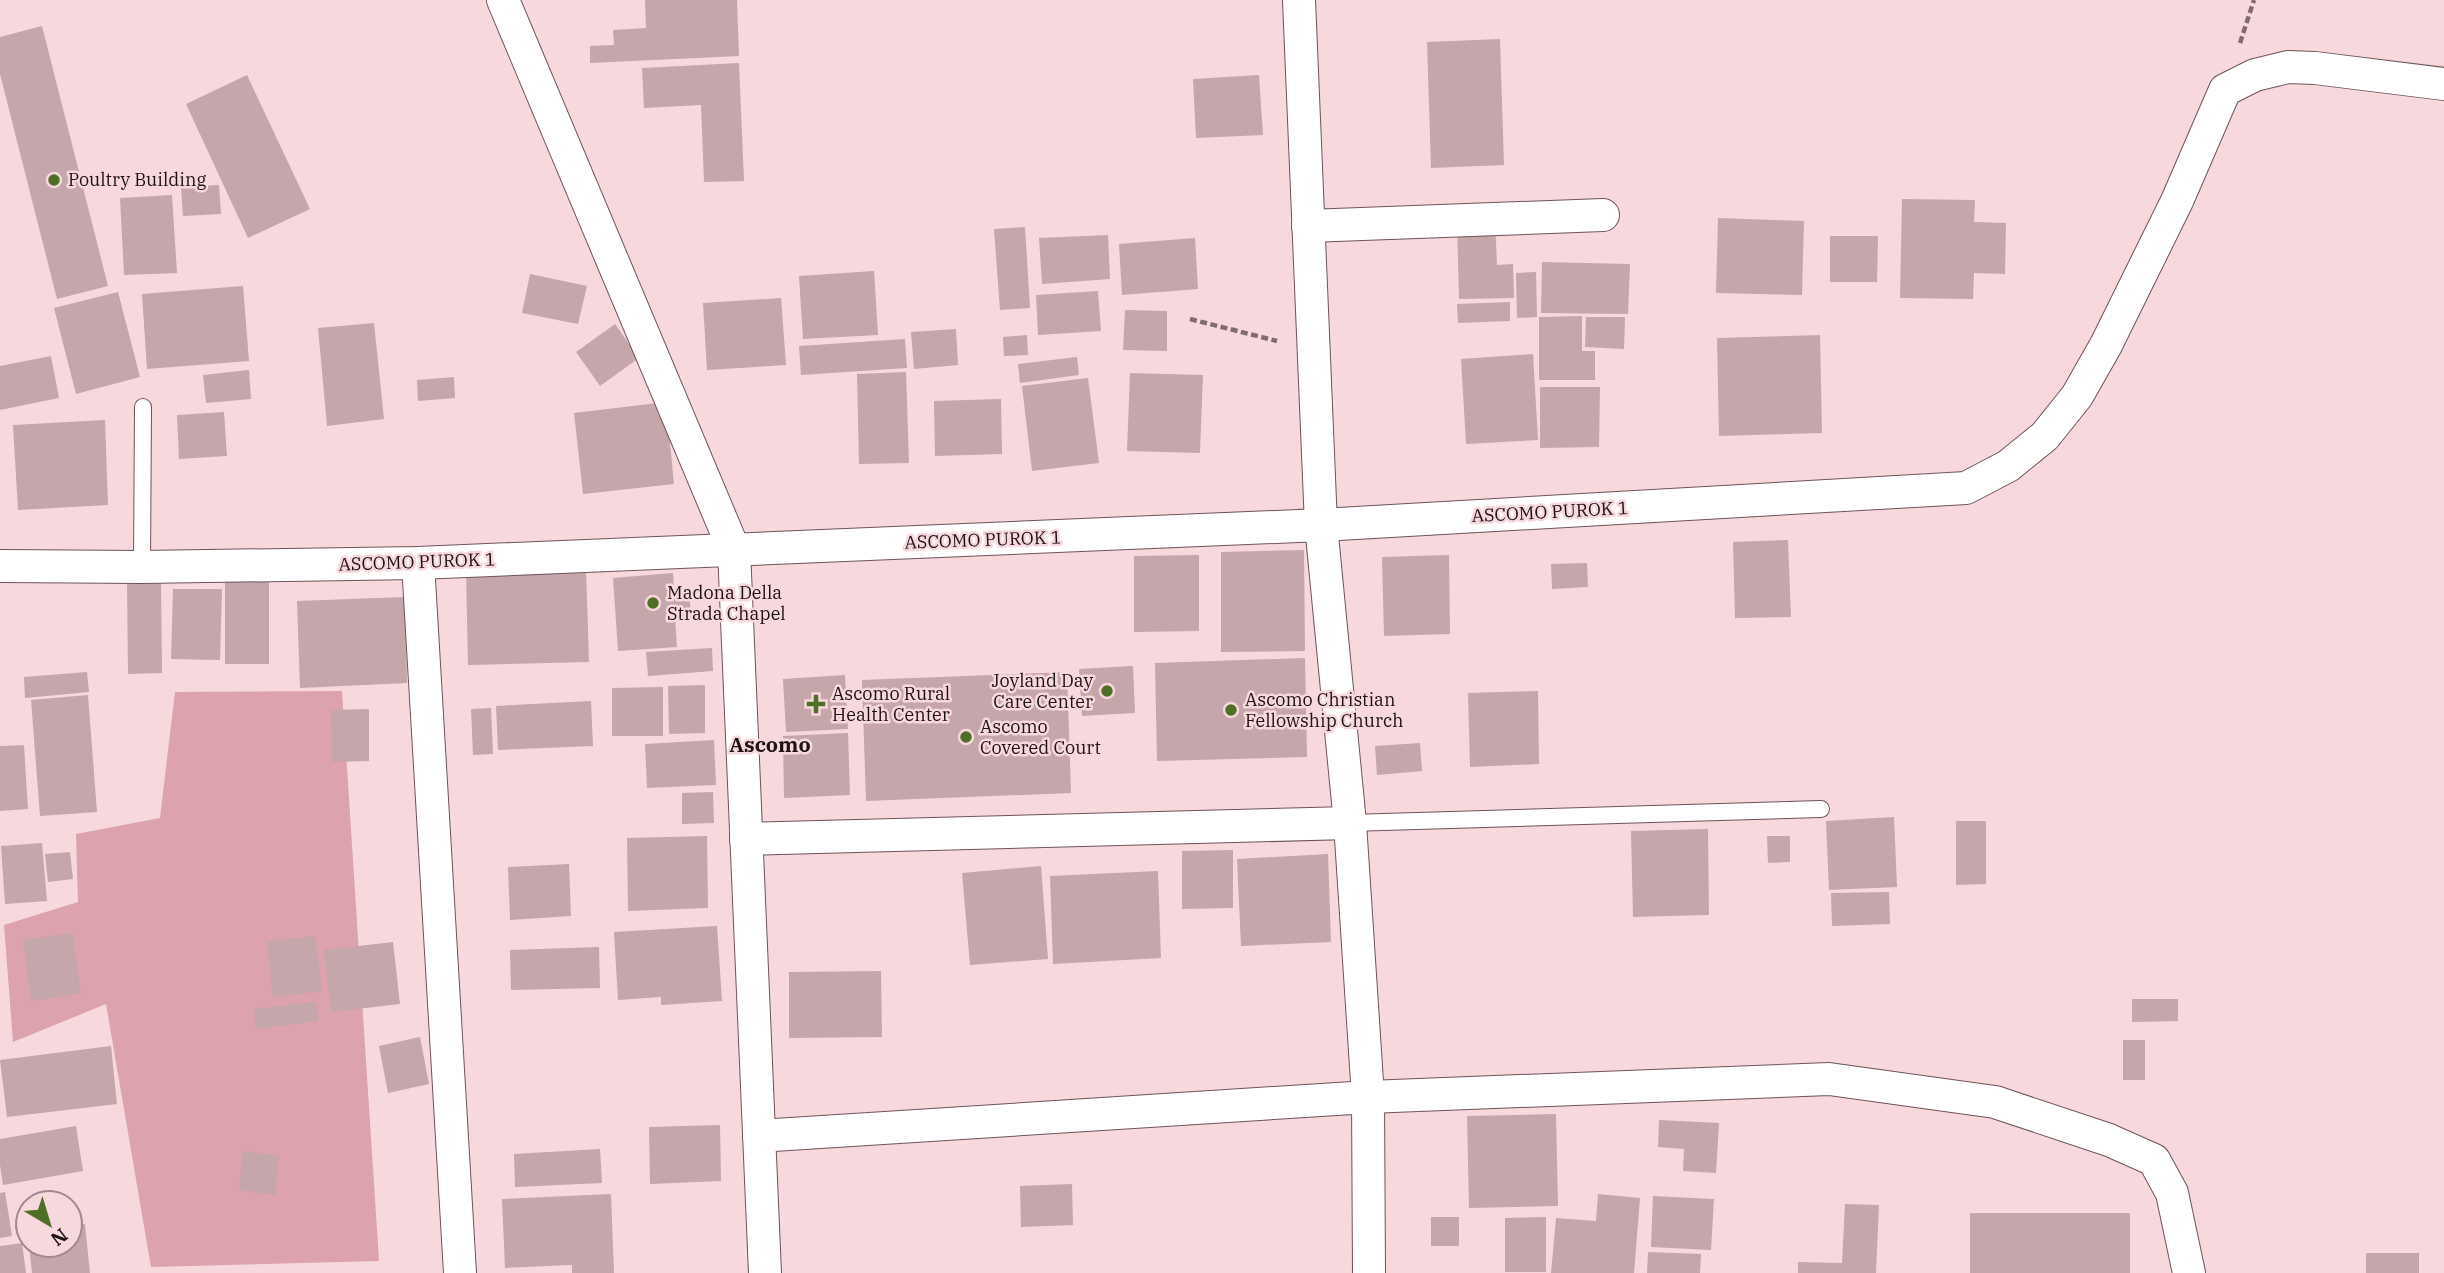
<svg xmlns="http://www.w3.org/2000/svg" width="2444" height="1273" font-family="'IBM Plex Serif',serif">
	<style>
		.green { fill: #dca2ad }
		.building { fill: #c4a6ab }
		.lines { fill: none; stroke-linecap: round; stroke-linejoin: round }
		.service-casing { stroke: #6e5459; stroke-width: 18 }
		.minor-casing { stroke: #6e5459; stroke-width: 34 }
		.path { stroke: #806c70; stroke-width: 4.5; stroke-dasharray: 7 3.5; stroke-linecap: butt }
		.service { stroke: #fff; stroke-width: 16 }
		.minor { stroke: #fff; stroke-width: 32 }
		.poi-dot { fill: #4f6f26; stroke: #f7d8dd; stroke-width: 2.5 }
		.labels { text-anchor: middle; stroke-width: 5; stroke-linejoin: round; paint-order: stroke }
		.poi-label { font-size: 18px; fill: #1d1315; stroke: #f7d8dd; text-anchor: start }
		.street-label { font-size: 18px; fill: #1d1315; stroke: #f7d8dd }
		.quarter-label { font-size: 21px; font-weight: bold; fill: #1d1315; stroke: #f7d8dd }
	</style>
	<rect width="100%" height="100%" fill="#f7d8dd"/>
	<polygon class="green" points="342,691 379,1261 151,1267 106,1004 13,1042 4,925 78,902 76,834 160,818 175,692"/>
	<g class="building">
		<polygon points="645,0 737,0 739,56 590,63 590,46 614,45 613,30 646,28"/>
		<polygon points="42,26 108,286 57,299 0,74 0,37"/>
		<polygon points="1500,39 1504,165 1431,168 1427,42"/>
		<polygon points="739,63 744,181 704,182 701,105 644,108 642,68"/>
		<polygon points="247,75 310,209 248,238 186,104"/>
		<polygon points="1259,75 1263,135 1196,138 1193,79"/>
		<polygon points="219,185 221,214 183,216 181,187"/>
		<polygon points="172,195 177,273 124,275 120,198"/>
		<polygon points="1902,199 1975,200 1974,222 2006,223 2005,274 1974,273 1973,299 1900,298"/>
		<polygon points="1718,218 1804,221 1802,295 1716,293"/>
		<polygon points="1495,219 1497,265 1513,264 1514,298 1459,299 1457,221"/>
		<polygon points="1025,227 1030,308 1000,310 994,229"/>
		<polygon points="1108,235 1110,279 1042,284 1039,238"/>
		<polygon points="1830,236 1878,236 1877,282 1830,282"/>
		<polygon points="1195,238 1198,289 1122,295 1119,244"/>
		<polygon points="1542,262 1630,264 1628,314 1541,313"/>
		<polygon points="874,271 878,335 803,339 799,276"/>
		<polygon points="1536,272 1537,317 1517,318 1516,273"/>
		<polygon points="530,274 587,286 578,324 522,313"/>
		<polygon points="243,286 249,361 147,369 142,294"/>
		<polygon points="1098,291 1101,331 1038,335 1036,295"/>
		<polygon points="118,292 140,377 76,394 54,308"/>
		<polygon points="781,298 786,365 707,370 703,303"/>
		<polygon points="1510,302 1510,321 1458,323 1457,304"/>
		<polygon points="1125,310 1167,311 1167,351 1123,350"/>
		<polygon points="1582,316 1582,351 1595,351 1595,380 1539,380 1539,317"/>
		<polygon points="1586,317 1625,317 1624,349 1585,347"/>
		<polygon points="374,323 384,419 327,426 318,328"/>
		<polygon points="615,324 639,358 600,386 576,352"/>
		<polygon points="956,329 958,365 914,369 911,332"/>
		<polygon points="1027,335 1028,355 1004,356 1003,337"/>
		<polygon points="1820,335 1822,433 1719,436 1717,338"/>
		<polygon points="905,339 907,368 801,375 799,346"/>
		<polygon points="1533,354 1538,440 1466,444 1461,359"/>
		<polygon points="51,356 59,398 0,410 0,366"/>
		<polygon points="1077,357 1079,375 1020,383 1018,364"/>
		<polygon points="249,370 251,399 206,403 203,375"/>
		<polygon points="906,372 909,463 859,464 857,374"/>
		<polygon points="1130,373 1203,375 1200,453 1127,451"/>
		<polygon points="454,377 455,398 418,401 417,380"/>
		<polygon points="1088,378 1099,463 1032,471 1022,386"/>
		<polygon points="1540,387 1600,387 1599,447 1540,448"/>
		<polygon points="1001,399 1002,454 935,456 934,401"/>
		<polygon points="666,402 674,484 583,494 574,413"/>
		<polygon points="224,412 227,456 179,459 177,415"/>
		<polygon points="105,420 108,505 18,510 13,425"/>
		<polygon points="1788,540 1791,617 1735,618 1733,542"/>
		<polygon points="1304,550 1305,651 1221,652 1221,552"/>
		<polygon points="1199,555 1199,631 1134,632 1134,556"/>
		<polygon points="1449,555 1450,634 1384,636 1382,557"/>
		<polygon points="1587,563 1588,587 1552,589 1551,564"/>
		<polygon points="586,568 589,662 468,665 466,571"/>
		<polygon points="673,573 674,589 689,588 691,617 675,618 677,647 618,651 613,578"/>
		<polygon points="161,580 162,673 128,674 127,581"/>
		<polygon points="269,580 269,664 225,664 225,581"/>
		<polygon points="173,589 222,589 220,660 171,659"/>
		<polygon points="405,597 407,683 300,688 297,601"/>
		<polygon points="712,648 713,671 648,676 646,652"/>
		<polygon points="1305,658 1307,757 1157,761 1155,663"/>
		<polygon points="1133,666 1135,713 1082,716 1079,669"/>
		<polygon points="87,672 89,692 25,698 24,677"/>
		<polygon points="1067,672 1071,793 866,801 862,680"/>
		<polygon points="845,675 848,729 786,732 783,679"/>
		<polygon points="705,685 705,733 669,734 668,686"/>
		<polygon points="663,687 663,736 612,736 612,688"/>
		<polygon points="1538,691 1539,764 1470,767 1468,693"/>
		<polygon points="88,695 97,812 40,816 31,700"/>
		<polygon points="591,701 593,746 498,750 496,706"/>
		<polygon points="491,708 493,754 473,755 471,709"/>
		<polygon points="369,709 369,761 332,762 331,710"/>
		<polygon points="848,733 850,795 784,798 783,736"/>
		<polygon points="714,740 716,785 647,788 645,744"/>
		<polygon points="1420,743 1422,771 1377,775 1375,746"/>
		<polygon points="24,745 28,809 0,811 0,746"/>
		<polygon points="713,792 714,823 682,824 682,793"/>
		<polygon points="1894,817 1897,887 1829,890 1826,821"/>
		<polygon points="1956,821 1986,821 1986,884 1956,885"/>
		<polygon points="1708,829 1709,915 1633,917 1631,831"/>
		<polygon points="707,836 708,908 628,911 627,838"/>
		<polygon points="1767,836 1790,836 1790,862 1768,863"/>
		<polygon points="42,843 47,901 5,904 1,846"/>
		<polygon points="1233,850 1233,908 1182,909 1182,851"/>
		<polygon points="70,852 73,879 48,882 45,854"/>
		<polygon points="1328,854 1331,942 1241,946 1237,859"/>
		<polygon points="569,864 571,916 510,920 508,867"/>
		<polygon points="1041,866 1048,959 970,965 962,873"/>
		<polygon points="1158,871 1161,958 1053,964 1050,876"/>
		<polygon points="1889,892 1890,924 1832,926 1831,893"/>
		<polygon points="717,926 722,1001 661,1005 661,997 618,1000 614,932"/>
		<polygon points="72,933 81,993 31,1001 23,940"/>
		<polygon points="315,936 322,991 273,997 267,942"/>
		<polygon points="393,942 400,1004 331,1012 324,950"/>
		<polygon points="599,947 600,988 511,990 510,950"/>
		<polygon points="881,971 882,1037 789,1038 789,972"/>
		<polygon points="2132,999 2178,999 2178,1021 2132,1022"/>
		<polygon points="316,1002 318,1021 256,1029 254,1009"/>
		<polygon points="420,1037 429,1084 388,1093 379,1046"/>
		<rect x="2123" y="1040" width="22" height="40"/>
		<polygon points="111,1046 117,1104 7,1117 0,1060"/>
		<polygon points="1556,1114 1558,1206 1469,1208 1467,1116"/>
		<polygon points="1659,1120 1719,1123 1716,1173 1683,1171 1684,1149 1658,1147"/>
		<polygon points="720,1125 721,1181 650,1184 649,1127"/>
		<polygon points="76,1126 83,1171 3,1185 0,1165 0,1139"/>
		<polygon points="600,1149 602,1183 515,1187 514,1154"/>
		<polygon points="243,1151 279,1156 275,1195 239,1190"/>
		<polygon points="1072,1184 1073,1225 1021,1227 1020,1186"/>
		<polygon points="5,1192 12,1236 0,1238 0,1193"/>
		<polygon points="611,1194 614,1273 572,1273 572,1265 505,1268 502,1199"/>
		<polygon points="1598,1194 1640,1198 1634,1273 1551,1273 1556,1218 1596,1221"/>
		<polygon points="1653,1196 1714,1199 1711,1250 1651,1247"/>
		<polygon points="1845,1204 1879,1205 1876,1273 1798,1273 1798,1262 1842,1263"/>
		<rect x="1970" y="1213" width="160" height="60"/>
		<rect x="1431" y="1217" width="28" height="29"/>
		<polygon points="1546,1217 1546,1272 1505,1272 1505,1218"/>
		<polygon points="85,1224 90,1273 32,1273 29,1245 70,1245 70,1225"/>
		<polygon points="22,1243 26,1273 0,1273 0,1246"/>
		<polygon points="1648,1252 1701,1254 1700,1273 1647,1273"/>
		<rect x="2366" y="1253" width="53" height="20"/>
	</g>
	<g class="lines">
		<defs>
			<g id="service">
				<polyline points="142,567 143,407"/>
				<polyline points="1350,823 1821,809"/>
			</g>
			<g id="minor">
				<polyline points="503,0 734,550 765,1273"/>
				<polyline points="1299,0 1321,525 1350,823 1368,1097 1369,1273"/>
				<polyline points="1308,226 1603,215"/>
				<polyline points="418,563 460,1273"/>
				<polyline points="0,566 142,567 418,563 1321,525 1966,488 2008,466 2045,436 2077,396 2106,345 2177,201 2225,90 2255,75 2288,67 2315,68 2444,84"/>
				<polyline points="746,839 1350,823"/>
				<polyline points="759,1136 1368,1097 1829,1079 1995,1102 2109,1140 2154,1160 2172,1193 2189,1273"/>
			</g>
		</defs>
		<use href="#service" class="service-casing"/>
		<use href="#minor" class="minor-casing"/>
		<g class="path">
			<polyline points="2240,43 2254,0"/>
			<polyline points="1190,319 1277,341"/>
		</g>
		<use href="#service" class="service"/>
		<use href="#minor" class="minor"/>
	</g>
	<g class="poi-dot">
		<circle cx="54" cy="180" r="7"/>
		<circle cx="653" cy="603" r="7"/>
		<circle cx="1107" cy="691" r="7"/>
		<path d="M812.5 693.5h7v7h7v7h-7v7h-7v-7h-7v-7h7z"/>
		<circle cx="1231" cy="710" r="7"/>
		<circle cx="966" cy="737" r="7"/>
	</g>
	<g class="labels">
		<g class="poi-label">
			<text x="68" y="186">Poultry Building</text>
			<text x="667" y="599">Madona Della<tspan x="667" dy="21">Strada Chapel</tspan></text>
			<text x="1093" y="687" text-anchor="end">Joyland Day<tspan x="1093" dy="21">Care Center</tspan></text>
			<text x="832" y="700">Ascomo Rural<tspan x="832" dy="21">Health Center</tspan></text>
			<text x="1245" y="706">Ascomo Christian<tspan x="1245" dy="21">Fellowship Church</tspan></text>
			<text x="980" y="733">Ascomo<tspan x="980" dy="21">Covered Court</tspan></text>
		</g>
		<g class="street-label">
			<text transform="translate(1550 512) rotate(-3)" y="6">ASCOMO PUROK 1</text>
			<text transform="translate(983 540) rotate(-2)" y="6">ASCOMO PUROK 1</text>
			<text transform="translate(417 562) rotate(-2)" y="6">ASCOMO PUROK 1</text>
		</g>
		<g class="quarter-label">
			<text x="770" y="752">Ascomo</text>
		</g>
	</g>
	<g transform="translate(49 1224) rotate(142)"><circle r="33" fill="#f7d8dd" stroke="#a0898d" stroke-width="2"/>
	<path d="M0-5L12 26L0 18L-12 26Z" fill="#4f6f26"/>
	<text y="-10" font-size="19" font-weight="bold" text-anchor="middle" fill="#1d1315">N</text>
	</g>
</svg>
